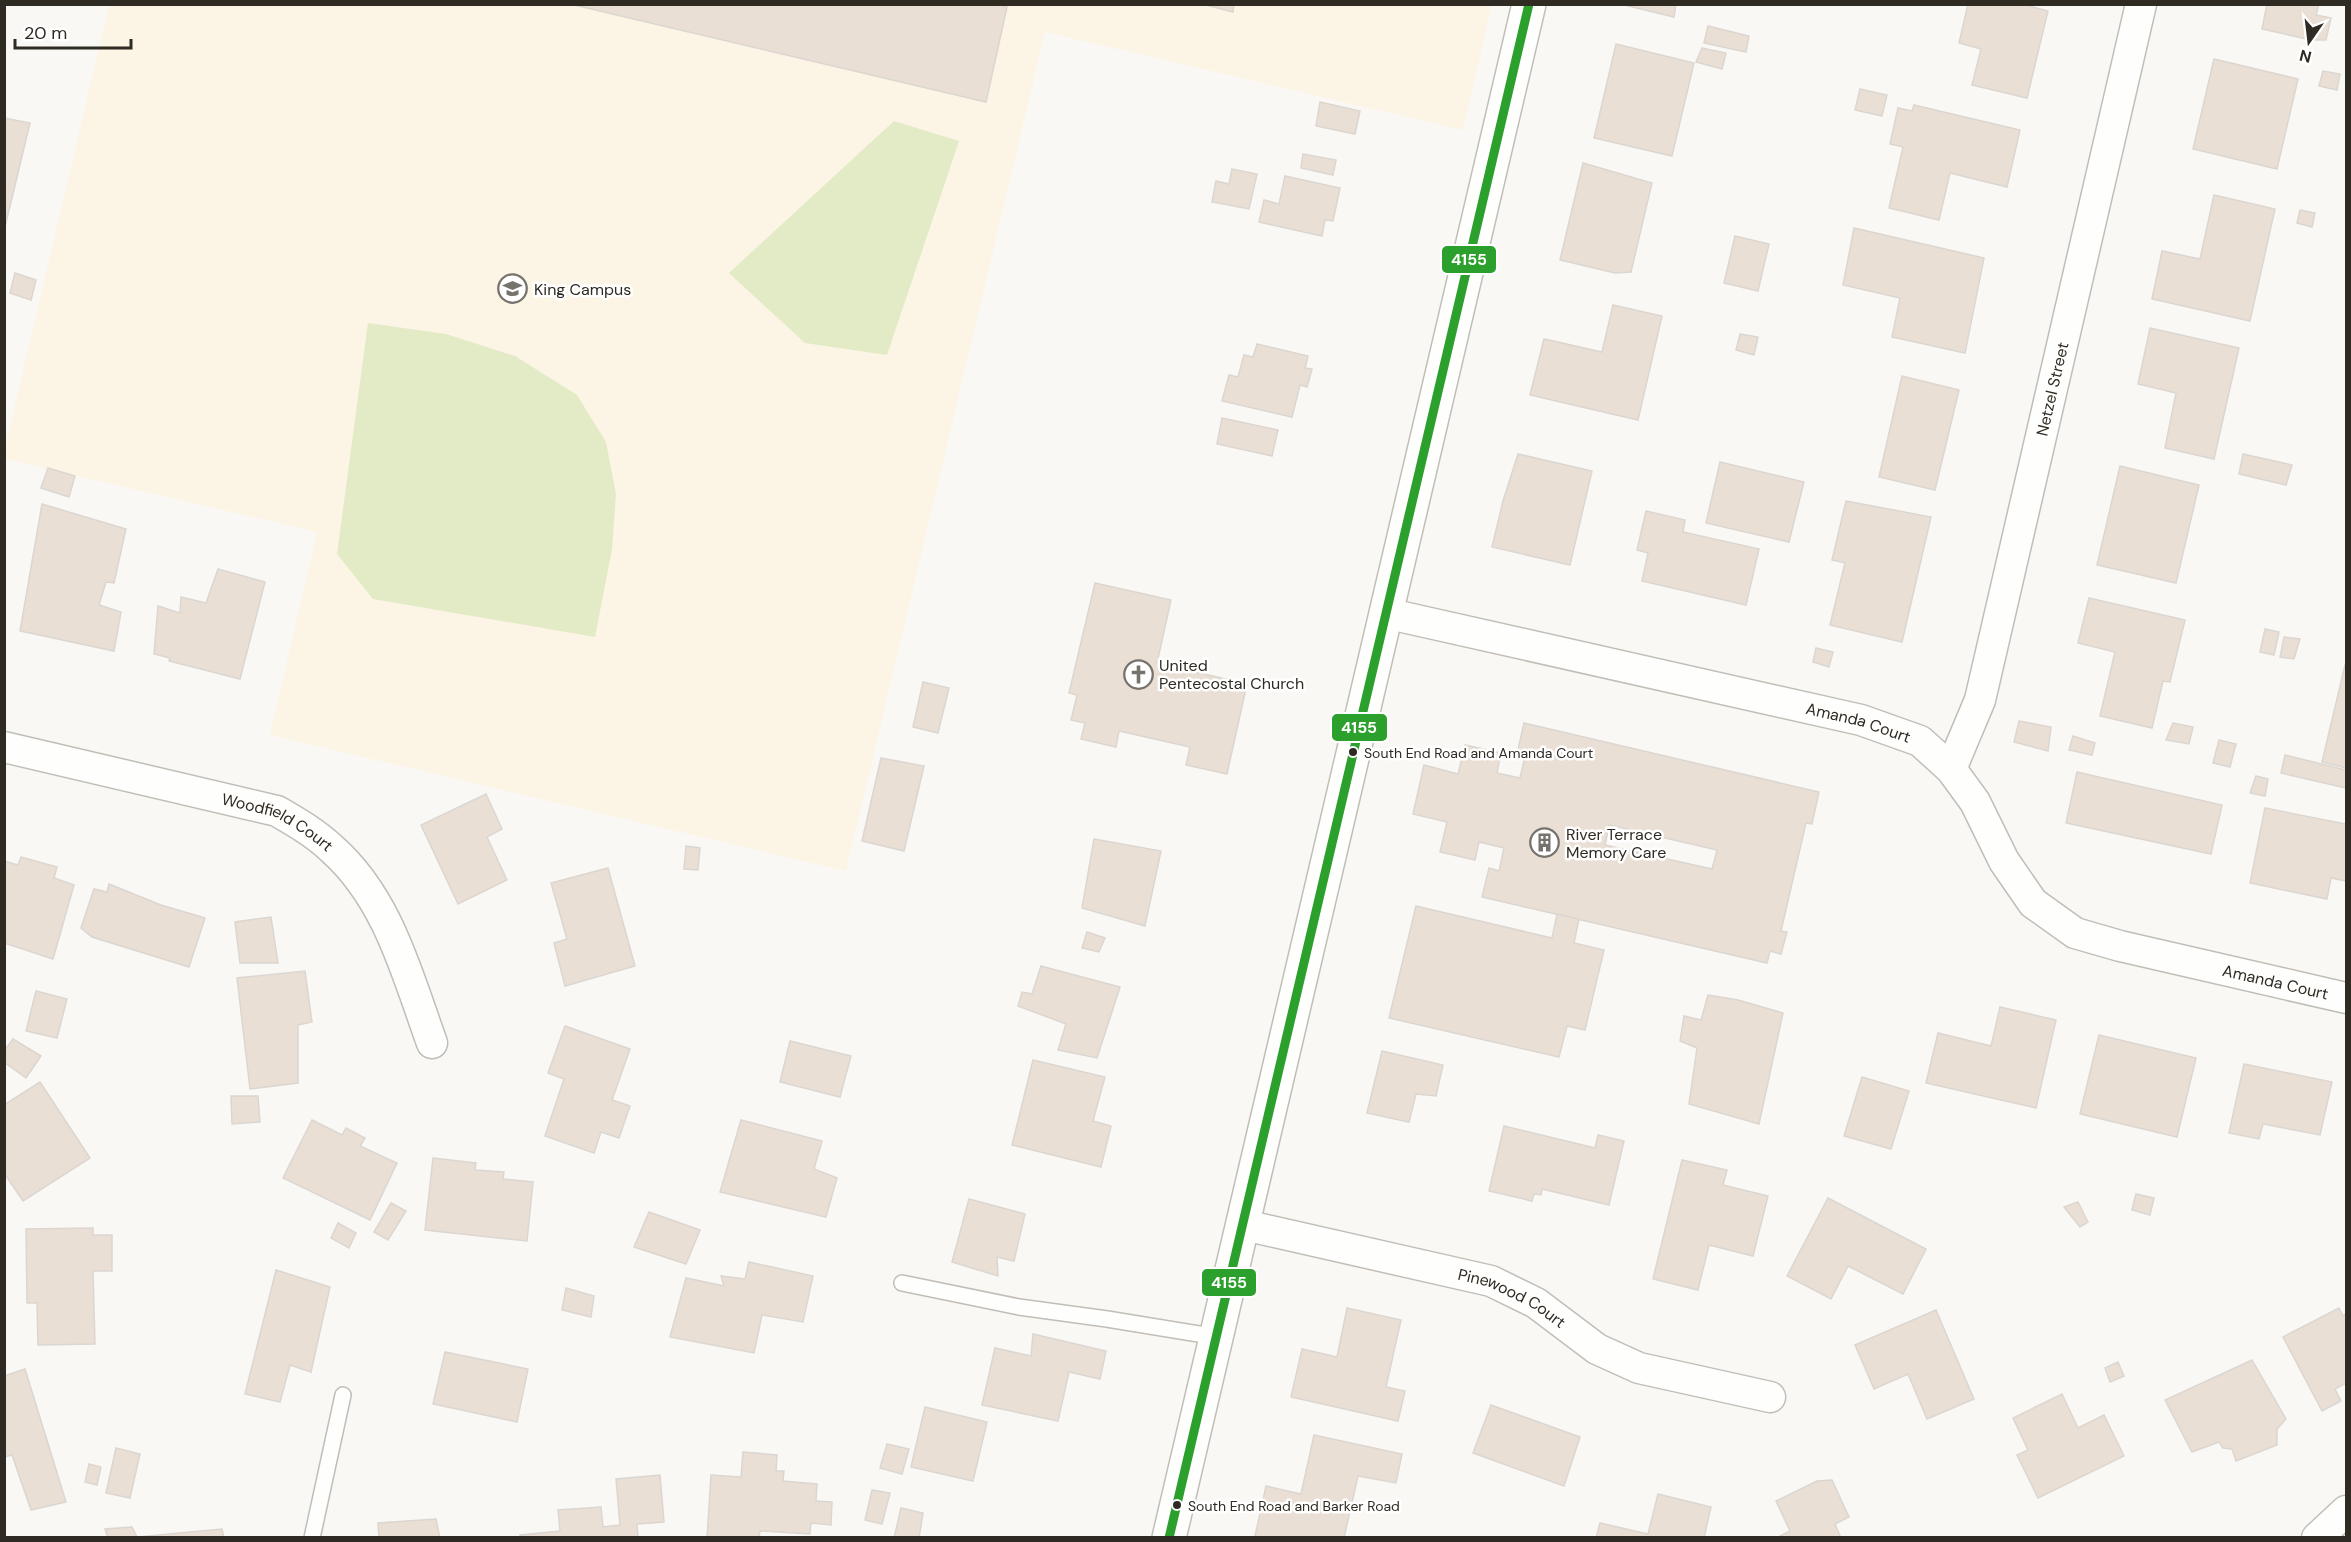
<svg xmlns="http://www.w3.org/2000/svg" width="2351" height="1542" font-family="'DM Sans',sans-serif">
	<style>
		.built { fill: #fcf4e5 }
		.green { fill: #e2ebc6 }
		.building { fill: #eadfd4; stroke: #dbd6d1; stroke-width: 1.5; fill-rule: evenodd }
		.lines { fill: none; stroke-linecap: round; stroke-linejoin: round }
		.lane-casing { stroke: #c1beb8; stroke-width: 18 }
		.street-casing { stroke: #c1beb8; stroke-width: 33 }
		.secondary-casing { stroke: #c1beb8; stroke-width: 36 }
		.lane { stroke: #fefefd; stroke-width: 15 }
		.street { stroke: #fefefd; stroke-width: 30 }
		.secondary { stroke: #fefefd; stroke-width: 33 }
		.bus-1-casing { stroke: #fff; stroke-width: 14 }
		.bus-1 { stroke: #2ca02c; stroke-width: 9 }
		.bus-dot { fill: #2f2a22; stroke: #fff; stroke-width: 2 }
		.labels { text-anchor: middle; stroke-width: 5; stroke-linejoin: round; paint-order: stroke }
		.bus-label { font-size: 14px; fill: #2f2a22; stroke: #fff; text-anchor: start }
		.poi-label { font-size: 16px; fill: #2f2a22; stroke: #fff; text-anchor: start }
		.street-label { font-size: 16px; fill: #2f2a22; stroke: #fff }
		.line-badge { stroke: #fff; stroke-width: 2 }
		.badge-label { font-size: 16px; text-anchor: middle; font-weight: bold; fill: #fff }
	</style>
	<rect width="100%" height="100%" fill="#faf8f4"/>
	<polygon class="built" points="109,5 1492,5 1463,130 1045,32 846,871 270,735 317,532 5,459 5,448"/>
	<g class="green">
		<polygon points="894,121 959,141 887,355 805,343 729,273"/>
		<polygon points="368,323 446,334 515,356 577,395 606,442 616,494 612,549 595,637 373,599 337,554"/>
	</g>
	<g class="building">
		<polygon points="570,4 998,4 1007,7 986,102"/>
		<polygon points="1202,4 1234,4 1233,12"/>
		<polygon points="1620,4 1676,4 1674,17"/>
		<polygon points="1968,4 2022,4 2048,11 2027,98 1972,85 1981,49 1959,43"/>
		<polygon points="2267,4 2319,4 2316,15 2331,18 2326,40 2311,40 2262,29"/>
		<polygon points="1708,26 1749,36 1746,52 1704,43"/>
		<polygon points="1616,44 1694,63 1672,156 1594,138"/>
		<polygon points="1702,48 1726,53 1722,69 1696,62"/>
		<polygon points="2214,59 2298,79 2277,169 2193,149"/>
		<polygon points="2323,71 2340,74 2337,90 2319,86"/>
		<polygon points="1860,89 1887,95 1882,116 1855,110"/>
		<polygon points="1320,102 1360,111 1355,134 1316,126"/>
		<polygon points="1914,105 2020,130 2007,187 1950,173 1939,220 1889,208 1903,147 1890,144 1898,108 1912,111"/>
		<polygon points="4,118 30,123 4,231"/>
		<polygon points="1303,154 1336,160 1333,175 1301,168"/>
		<polygon points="1583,163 1652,183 1631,272 1615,273 1560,260"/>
		<polygon points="1232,169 1257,174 1249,209 1212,202 1216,181 1229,184"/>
		<polygon points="1285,176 1340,188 1333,221 1325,220 1322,236 1259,222 1264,200 1279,204"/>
		<polygon points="2214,195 2275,209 2250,321 2152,299 2162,251 2200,259"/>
		<polygon points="2300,210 2315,213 2312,227 2297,223"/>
		<polygon points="1854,228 1984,258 1965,353 1892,337 1900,298 1843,285"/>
		<polygon points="1735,236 1769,244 1758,291 1724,283"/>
		<polygon points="15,273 36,280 31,300 10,293"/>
		<polygon points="1613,305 1662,316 1638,420 1530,395 1544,339 1602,352"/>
		<polygon points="2150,328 2239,348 2214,459 2165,448 2176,393 2138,384"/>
		<polygon points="1740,334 1758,337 1754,355 1736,350"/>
		<polygon points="1257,344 1308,356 1305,368 1312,369 1307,387 1300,385 1292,417 1222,401 1229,375 1238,377 1244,355 1253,357"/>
		<polygon points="1902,376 1959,390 1935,490 1879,477"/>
		<polygon points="1222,418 1278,430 1272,456 1217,444"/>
		<polygon points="1518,454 1592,471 1570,565 1492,547 1503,501"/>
		<polygon points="2243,454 2292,465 2286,485 2239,474"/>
		<polygon points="1720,462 1804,482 1789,542 1706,523"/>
		<polygon points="2120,466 2199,485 2176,583 2097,565"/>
		<polygon points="48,468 75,476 69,497 41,488"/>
		<polygon points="1846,501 1931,517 1902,642 1830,625 1845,563 1832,560"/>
		<polygon points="42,504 126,529 114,583 106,582 99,605 121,612 114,651 20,631"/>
		<polygon points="1646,511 1685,520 1683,532 1759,549 1746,605 1642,581 1648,553 1637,550"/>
		<polygon points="218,569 265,582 240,679 169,661 170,658 154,654 158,606 180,613 181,597 206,603"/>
		<polygon points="1095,583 1171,600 1157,663 1247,684 1227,774 1186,765 1190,747 1119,731 1116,747 1081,739 1085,723 1071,720 1077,695 1069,693"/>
		<polygon points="2089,598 2185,620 2170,682 2163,681 2152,728 2100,716 2115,652 2078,643"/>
		<polygon points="2265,629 2279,632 2274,655 2260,652"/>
		<polygon points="2284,637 2300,639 2294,659 2280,657"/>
		<polygon points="1816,648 1833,652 1829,667 1813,662"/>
		<polygon points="2345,665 2346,665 2346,768 2322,762"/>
		<polygon points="923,682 949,688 938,733 913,727"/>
		<polygon points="2019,721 2051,727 2048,751 2014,742"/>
		<path d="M 1524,723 L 1819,792 L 1812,824 L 1806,823 L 1781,931 L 1787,932 L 1781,954 L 1770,951 L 1767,963 L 1482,897 L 1489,868 L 1499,871 L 1504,848 L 1479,842 L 1475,860 L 1440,852 L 1447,822 L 1413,814 L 1424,765 L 1458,774 L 1465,745 L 1501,753 L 1497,773 L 1520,778 L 1525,756 L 1517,754 ZM 1609,825 L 1717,850 L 1712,869 L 1605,845 Z"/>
		<polygon points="2173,723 2193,727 2189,744 2166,740"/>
		<polygon points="2073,736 2095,743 2092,755 2069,750"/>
		<polygon points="2219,740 2236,744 2230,767 2213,763"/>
		<polygon points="2285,755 2346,770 2346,788 2281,773"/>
		<polygon points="881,758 924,766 904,851 862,841"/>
		<polygon points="2077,772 2222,805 2211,854 2066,823"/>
		<polygon points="2256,776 2268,779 2265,796 2250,793"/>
		<polygon points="486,794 502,829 487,837 507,880 458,904 421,825"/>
		<polygon points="2265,808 2346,824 2346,881 2331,878 2327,899 2250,883"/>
		<polygon points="1094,839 1161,851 1145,926 1082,908"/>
		<polygon points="686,846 700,848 698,870 684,869"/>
		<polygon points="21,857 57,867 54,878 74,885 53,959 4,943 4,861 18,865"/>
		<polygon points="608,868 635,966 565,986 554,943 567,939 551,883"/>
		<polygon points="109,884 161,905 205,918 189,967 92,937 81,928 94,889 107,892"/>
		<polygon points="1416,906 1552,938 1557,914 1579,919 1574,943 1604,950 1585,1030 1567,1026 1559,1057 1389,1018"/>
		<polygon points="271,917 278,963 240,963 235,922"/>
		<polygon points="1087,932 1105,938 1099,952 1082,948"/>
		<polygon points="1041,966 1120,987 1097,1058 1058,1050 1066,1024 1018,1006 1022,992 1032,994"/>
		<polygon points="305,971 312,1022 298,1025 298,1083 250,1089 237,978"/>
		<polygon points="36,991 67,999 57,1038 26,1031"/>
		<polygon points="1708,995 1738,1000 1783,1013 1759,1124 1689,1104 1697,1048 1680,1041 1684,1016 1701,1020"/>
		<polygon points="2000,1007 2056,1020 2036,1108 1926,1083 1938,1033 1991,1046"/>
		<polygon points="565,1026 630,1049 612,1100 630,1106 619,1138 601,1132 594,1153 545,1136 564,1079 548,1073"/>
		<polygon points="2099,1035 2196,1058 2177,1137 2080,1114"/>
		<polygon points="13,1039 41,1056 26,1078 4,1062 4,1051"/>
		<polygon points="790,1041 851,1056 840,1097 780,1082"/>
		<polygon points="1382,1051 1443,1065 1436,1096 1416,1094 1409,1122 1367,1113"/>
		<polygon points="1033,1060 1105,1077 1093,1121 1111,1126 1101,1167 1012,1145"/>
		<polygon points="2244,1064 2332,1082 2320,1135 2263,1124 2259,1139 2229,1133"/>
		<polygon points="1862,1077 1909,1091 1891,1149 1844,1136"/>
		<polygon points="40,1082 90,1158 23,1201 4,1173 4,1105"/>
		<polygon points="231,1096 258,1096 260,1122 232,1124"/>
		<polygon points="312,1120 342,1135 346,1128 365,1138 360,1146 397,1163 370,1220 283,1178"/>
		<polygon points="741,1120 822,1141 814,1169 837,1178 826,1217 720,1192"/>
		<polygon points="1504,1126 1595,1148 1598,1135 1624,1141 1609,1205 1542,1189 1541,1195 1534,1194 1532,1201 1489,1191"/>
		<polygon points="433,1158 476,1163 475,1170 504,1172 503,1179 533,1182 527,1241 425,1230"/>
		<polygon points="1682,1160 1727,1170 1723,1185 1768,1196 1753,1256 1709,1245 1698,1290 1653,1279"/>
		<polygon points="2136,1194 2154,1198 2150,1215 2132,1210"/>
		<polygon points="1828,1198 1926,1249 1903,1294 1848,1266 1831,1299 1787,1276"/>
		<polygon points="969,1199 1025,1214 1014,1261 997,1257 998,1276 952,1262"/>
		<polygon points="2078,1202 2088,1222 2080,1227 2064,1207"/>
		<polygon points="391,1203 406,1211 388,1240 374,1232"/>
		<polygon points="649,1212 700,1230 686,1264 634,1247"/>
		<polygon points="338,1223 356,1233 349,1248 331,1238"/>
		<polygon points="93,1228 93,1235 112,1235 112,1271 93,1271 95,1344 38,1345 37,1303 27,1303 26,1229"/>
		<polygon points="749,1262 813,1276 803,1322 762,1315 754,1353 670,1337 686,1278 724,1286 721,1276 745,1279"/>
		<polygon points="276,1270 330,1287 311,1372 290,1365 280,1402 245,1394"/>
		<polygon points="566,1288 594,1296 591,1317 562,1310"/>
		<polygon points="1347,1308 1401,1320 1386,1387 1405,1391 1398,1421 1291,1397 1302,1349 1337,1357"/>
		<polygon points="2339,1308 2343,1316 2346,1314 2346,1383 2335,1389 2341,1401 2322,1411 2283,1337"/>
		<polygon points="1936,1310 1974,1399 1927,1419 1908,1374 1874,1389 1855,1345"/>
		<polygon points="1033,1334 1106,1351 1100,1379 1069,1372 1058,1421 982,1405 995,1348 1031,1356"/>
		<polygon points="445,1352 528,1369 517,1422 433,1404"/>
		<polygon points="2252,1360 2286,1419 2277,1429 2277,1445 2236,1461 2232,1449 2223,1448 2219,1442 2192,1452 2165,1400"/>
		<polygon points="2118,1362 2124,1376 2110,1382 2105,1368"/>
		<polygon points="25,1369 66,1502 31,1510 12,1455 4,1457 4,1376"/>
		<polygon points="2062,1394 2078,1428 2104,1415 2124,1456 2038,1498 2017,1455 2028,1450 2013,1418"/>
		<polygon points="1491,1405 1580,1437 1564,1486 1473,1453"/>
		<polygon points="925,1407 987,1422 973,1481 911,1467"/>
		<polygon points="1314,1435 1402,1454 1396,1483 1358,1476 1344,1538 1264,1538 1255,1536 1266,1486 1301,1494"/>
		<polygon points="887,1444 909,1449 902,1474 880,1468"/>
		<polygon points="116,1448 140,1454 130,1498 106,1493"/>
		<polygon points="743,1452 777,1455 776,1471 784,1471 783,1481 817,1484 816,1501 832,1502 831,1525 811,1523 810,1534 760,1531 759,1538 707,1538 711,1475 741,1477"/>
		<polygon points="89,1464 101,1467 97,1485 85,1482"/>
		<polygon points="660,1475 664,1522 637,1524 638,1538 520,1538 520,1535 560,1531 558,1510 601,1507 603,1527 620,1525 616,1479"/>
		<polygon points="1832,1480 1849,1517 1835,1524 1841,1538 1776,1538 1790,1531 1776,1501 1817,1481"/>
		<polygon points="872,1490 890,1493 882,1524 865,1520"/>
		<polygon points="1658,1494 1711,1507 1704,1538 1596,1538 1600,1523 1648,1534"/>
		<polygon points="901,1508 923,1513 919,1538 894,1538"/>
		<polygon points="436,1519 440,1538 379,1538 378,1523"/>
		<polygon points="132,1527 137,1537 222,1529 224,1538 108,1538 105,1529"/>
	</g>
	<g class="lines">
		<defs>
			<g id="lane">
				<polyline points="902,1283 1019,1307 1107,1319 1217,1337"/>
				<polyline points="312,1538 343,1395"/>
			</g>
			<g id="street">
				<path id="s1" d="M 1385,613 L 1861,720 L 1920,741 L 1951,769 L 1975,802 L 2004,861 L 2033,903 L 2075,933 L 2120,946 L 2346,998"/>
				<path id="s2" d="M 4,747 L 277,811 C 296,822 315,833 331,848 C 388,898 407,974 432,1043"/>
				<path id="s3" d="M 1951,769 L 1980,700 L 2141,4"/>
				<path id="s4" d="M 1244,1225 L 1491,1281 L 1536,1303 L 1597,1349 L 1639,1368 L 1770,1397"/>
				<polyline points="2317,1538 2346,1511"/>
			</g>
			<polyline id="secondary" points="1169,1538 1529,4"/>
		</defs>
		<use href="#lane" class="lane-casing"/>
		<use href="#street" class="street-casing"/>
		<use href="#secondary" class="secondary-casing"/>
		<use href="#lane" class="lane"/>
		<use href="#street" class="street"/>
		<use href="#secondary" class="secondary"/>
		<defs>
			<polyline id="bus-1" points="1169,1538 1529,4"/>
		</defs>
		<use href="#bus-1" class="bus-1-casing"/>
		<use href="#bus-1" class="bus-1"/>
	</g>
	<defs>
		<symbol id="school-ring" viewBox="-11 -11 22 22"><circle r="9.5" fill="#fff" stroke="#76726c" stroke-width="1.5"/><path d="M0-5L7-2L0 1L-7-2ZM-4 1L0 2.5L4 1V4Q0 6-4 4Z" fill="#76726c"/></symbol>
		<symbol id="church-ring" viewBox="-11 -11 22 22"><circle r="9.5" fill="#fff" stroke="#76726c" stroke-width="1.5"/><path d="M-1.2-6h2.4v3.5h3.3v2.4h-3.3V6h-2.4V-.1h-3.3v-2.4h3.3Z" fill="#76726c"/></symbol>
		<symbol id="building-ring" viewBox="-11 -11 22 22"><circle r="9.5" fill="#fff" stroke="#76726c" stroke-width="1.5"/><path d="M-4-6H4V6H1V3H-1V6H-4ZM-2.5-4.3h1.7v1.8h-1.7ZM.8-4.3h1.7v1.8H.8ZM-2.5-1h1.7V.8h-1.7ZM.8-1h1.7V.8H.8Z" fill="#76726c"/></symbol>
	</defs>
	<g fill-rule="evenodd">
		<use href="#school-ring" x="496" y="272" width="33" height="33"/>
		<use href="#church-ring" x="1122" y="658" width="33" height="33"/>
		<use href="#building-ring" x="1528" y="826" width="33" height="33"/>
	</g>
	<g class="bus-dot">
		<circle cx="1353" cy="752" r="5"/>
		<circle cx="1177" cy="1505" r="5"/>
	</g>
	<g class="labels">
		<g class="bus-label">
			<text x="1364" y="758">South End Road and Amanda Court</text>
			<text x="1188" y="1511">South End Road and Barker Road</text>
		</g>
		<g class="poi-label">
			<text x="534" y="295">King Campus</text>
			<text x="1159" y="671">United<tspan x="1159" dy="18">Pentecostal Church</tspan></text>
			<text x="1566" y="840">River Terrace<tspan x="1566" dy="18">Memory Care</tspan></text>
		</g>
		<g class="street-label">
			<text dy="6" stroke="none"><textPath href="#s3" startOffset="394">Netzel Street</textPath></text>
			<text dy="6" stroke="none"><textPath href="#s1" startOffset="486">Amanda Court</textPath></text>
			<text dy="6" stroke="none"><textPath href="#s2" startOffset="285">Woodfield Court</textPath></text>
			<text dy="6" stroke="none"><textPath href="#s1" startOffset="1008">Amanda Court</textPath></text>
			<text dy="6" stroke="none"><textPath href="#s4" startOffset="279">Pinewood Court</textPath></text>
		</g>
	</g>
	<g class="line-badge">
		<rect x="1441" y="245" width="56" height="29" rx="6" fill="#2ca02c"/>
		<rect x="1331" y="713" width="57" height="29" rx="6" fill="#2ca02c"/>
		<rect x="1201" y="1268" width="56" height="29" rx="6" fill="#2ca02c"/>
	</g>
	<g class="badge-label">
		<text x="1469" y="265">4155</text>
		<text x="1359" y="733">4155</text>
		<text x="1229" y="1288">4155</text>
	</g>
	<rect width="2351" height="1542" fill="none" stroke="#2f2a22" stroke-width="12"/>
	<g transform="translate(2309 42) rotate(194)" stroke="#ffffff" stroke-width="4.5" paint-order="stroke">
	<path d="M0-4.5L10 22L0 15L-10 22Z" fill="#2f2a22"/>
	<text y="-9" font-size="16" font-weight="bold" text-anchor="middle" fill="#2f2a22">N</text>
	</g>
	<path d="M15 39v9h116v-9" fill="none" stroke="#2f2a22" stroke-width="3"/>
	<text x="24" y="39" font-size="18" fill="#2f2a22" stroke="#ffffff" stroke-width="4.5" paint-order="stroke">20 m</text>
</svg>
